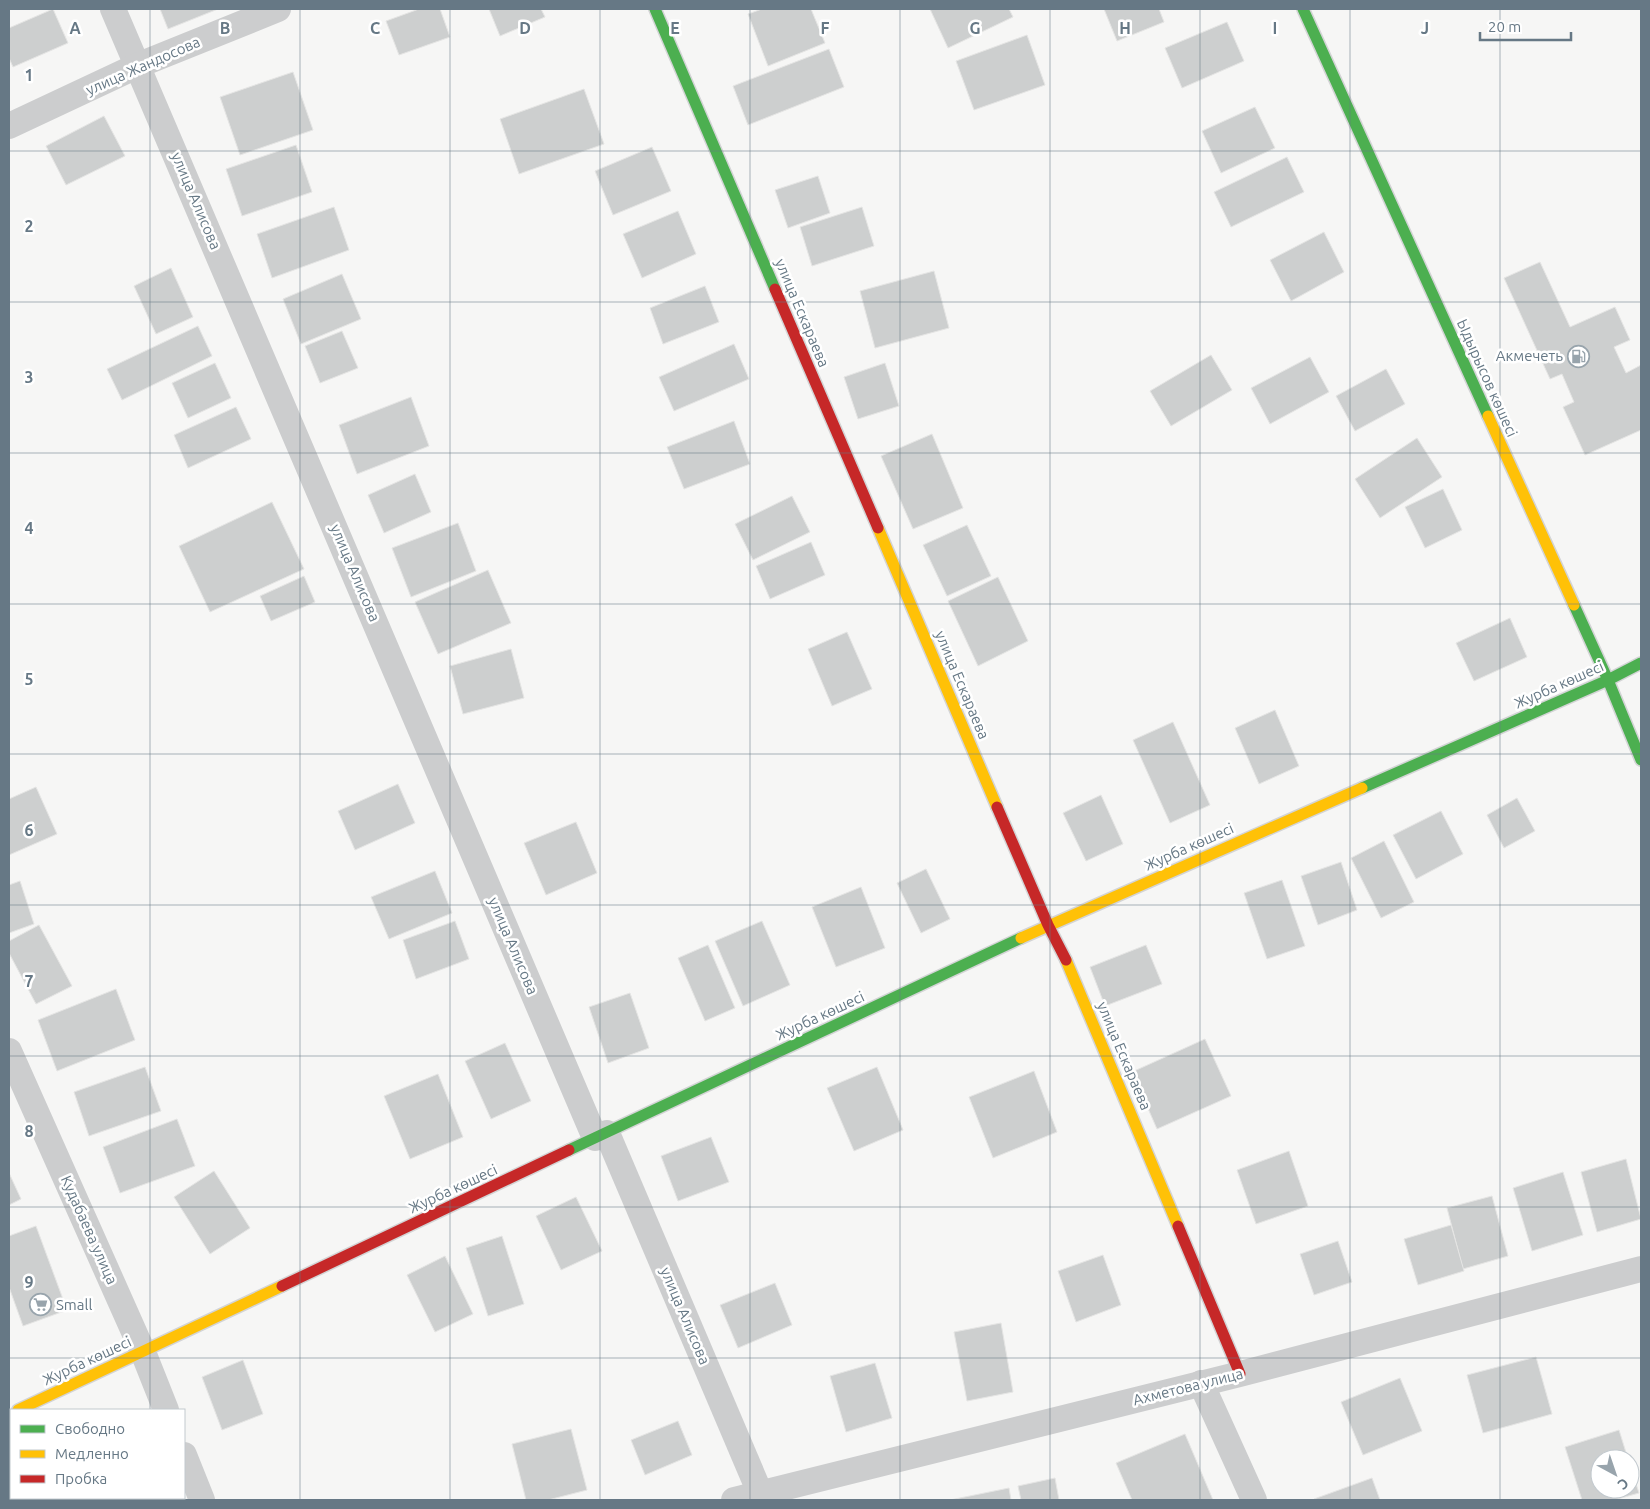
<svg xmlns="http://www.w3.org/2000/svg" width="1650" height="1509" font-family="Ubuntu,sans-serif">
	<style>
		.building { fill: #cdcfcf; stroke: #e5e5e4 }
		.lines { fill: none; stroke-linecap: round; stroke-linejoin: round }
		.fast-casing { stroke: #d3d4d5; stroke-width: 14 }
		.slow-casing { stroke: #d3d4d5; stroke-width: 14 }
		.jam-casing { stroke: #d3d4d5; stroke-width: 14 }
		.street { stroke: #cccdce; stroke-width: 26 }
		.fast { stroke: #4caf50; stroke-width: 11 }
		.slow { stroke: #ffc107; stroke-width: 11 }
		.jam { stroke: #c62828; stroke-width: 11 }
		.grid { fill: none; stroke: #667885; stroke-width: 1; stroke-opacity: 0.55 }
		.labels { text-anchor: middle; stroke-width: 5; stroke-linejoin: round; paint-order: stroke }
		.street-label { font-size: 15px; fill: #667885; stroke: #fff }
		.poi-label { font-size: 15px; fill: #667885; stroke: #fff; text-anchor: end }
		.grid-label { font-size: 16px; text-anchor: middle; font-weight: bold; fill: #667885; stroke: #fff; stroke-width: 5; stroke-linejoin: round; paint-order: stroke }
	</style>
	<rect width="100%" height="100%" fill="#f6f6f5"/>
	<g class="building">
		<polygon points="53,9 68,43 13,67 9,58 9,28"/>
		<polygon points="160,9 218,9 168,29"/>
		<polygon points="419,9 440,9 450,37 399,55 386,21"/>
		<polygon points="489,9 541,9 545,17 500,36"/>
		<polygon points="762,9 811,9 825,43 768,66 748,14"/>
		<polygon points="930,9 1009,9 1013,17 948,48"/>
		<polygon points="1104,9 1159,9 1164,22 1117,41"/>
		<polygon points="1227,22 1244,61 1182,88 1165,48"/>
		<polygon points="1027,35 1045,85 974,110 956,61"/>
		<polygon points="829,49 844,87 748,125 733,86"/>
		<polygon points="293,72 313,130 240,155 220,97"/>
		<polygon points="584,89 604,144 519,174 500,119"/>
		<polygon points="1255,107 1275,148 1221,173 1202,131"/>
		<polygon points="104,116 125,156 66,185 46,146"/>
		<polygon points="296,145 312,192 242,216 226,169"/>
		<polygon points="652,147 671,191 613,215 595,171"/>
		<polygon points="1287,157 1304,192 1231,227 1214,192"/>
		<polygon points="818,176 830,213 788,228 775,190"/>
		<polygon points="334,207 349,250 272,278 257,234"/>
		<polygon points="862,207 874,246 812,266 800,227"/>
		<polygon points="678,211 696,254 642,278 623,234"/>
		<polygon points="1324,232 1344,272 1291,301 1270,260"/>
		<polygon points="1540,262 1570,327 1615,307 1630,340 1614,347 1626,373 1641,365 1641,430 1585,455 1563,407 1574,402 1562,374 1550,379 1504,278"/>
		<polygon points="171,268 193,317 156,334 134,286"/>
		<polygon points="934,271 949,328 875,348 860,291"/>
		<polygon points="342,274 361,319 301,344 283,299"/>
		<polygon points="705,286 719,322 663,344 650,308"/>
		<polygon points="198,326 212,356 122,400 107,369"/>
		<polygon points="342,331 358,368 320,383 305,346"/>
		<polygon points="734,344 749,379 674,411 659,377"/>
		<polygon points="1211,355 1232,390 1171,426 1150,391"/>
		<polygon points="1310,357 1329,392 1270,424 1251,388"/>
		<polygon points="215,363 231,398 188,418 172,383"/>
		<polygon points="885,363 899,406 858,419 844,377"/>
		<polygon points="1386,369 1405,404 1355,431 1336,396"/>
		<polygon points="411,397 429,446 357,474 339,425"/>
		<polygon points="236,407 251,439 188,468 174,435"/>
		<polygon points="734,421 750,464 684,489 667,447"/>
		<polygon points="932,434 963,508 913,529 881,456"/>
		<polygon points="1417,438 1442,477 1380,518 1355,479"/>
		<polygon points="415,474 431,512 384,533 368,495"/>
		<polygon points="1443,489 1462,530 1425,548 1405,507"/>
		<polygon points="792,496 810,532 753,560 735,524"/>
		<polygon points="272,502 304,569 210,612 179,546"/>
		<polygon points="458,523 476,571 411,597 392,548"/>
		<polygon points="967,525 991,576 947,596 923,545"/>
		<polygon points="811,542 825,575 770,599 756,566"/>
		<polygon points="488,570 511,623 438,654 415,602"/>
		<polygon points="304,576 315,602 271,621 260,596"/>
		<polygon points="998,577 1028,641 978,666 948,601"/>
		<polygon points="1510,618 1527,657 1474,681 1456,643"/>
		<polygon points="847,632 872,689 832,706 808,649"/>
		<polygon points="511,649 524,698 463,714 450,666"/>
		<polygon points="1275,710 1299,766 1259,784 1235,728"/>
		<polygon points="1173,722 1210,805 1170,823 1133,740"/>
		<polygon points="398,784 415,823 355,850 338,811"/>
		<polygon points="36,787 57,834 9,855 9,799"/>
		<polygon points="1101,795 1123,844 1086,861 1063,813"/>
		<polygon points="1517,798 1535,831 1504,848 1487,815"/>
		<polygon points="1441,811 1463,854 1416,879 1393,835"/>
		<polygon points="576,822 597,873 546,895 524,843"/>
		<polygon points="1384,841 1414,902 1381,918 1351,858"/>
		<polygon points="1341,862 1357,910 1318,925 1301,876"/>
		<polygon points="926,869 950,919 921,933 897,883"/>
		<polygon points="435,871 452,913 389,939 371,897"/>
		<polygon points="1282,880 1305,946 1267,959 1244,893"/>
		<polygon points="20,881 34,924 9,933 9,885"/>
		<polygon points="861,887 885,948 836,967 812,907"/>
		<polygon points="455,921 469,959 416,979 403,940"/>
		<polygon points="762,921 790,985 743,1006 715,941"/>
		<polygon points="39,925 72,986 36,1004 9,953 9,941"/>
		<polygon points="708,945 735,1008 705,1021 678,958"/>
		<polygon points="1146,945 1162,984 1105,1006 1090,967"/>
		<polygon points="116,989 135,1040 57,1071 38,1020"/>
		<polygon points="630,993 649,1048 608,1063 589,1007"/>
		<polygon points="1205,1039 1231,1096 1157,1129 1132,1072"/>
		<polygon points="505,1043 531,1101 491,1119 465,1061"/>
		<polygon points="145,1067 161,1111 89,1136 74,1092"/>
		<polygon points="877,1067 903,1130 854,1151 827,1088"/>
		<polygon points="1034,1071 1057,1132 993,1158 969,1097"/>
		<polygon points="438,1074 463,1137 410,1159 384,1096"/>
		<polygon points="177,1119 195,1166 120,1193 103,1147"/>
		<polygon points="711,1137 729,1182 678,1201 661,1156"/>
		<polygon points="1289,1151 1308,1206 1256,1224 1237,1170"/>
		<polygon points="1626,1159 1641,1219 1597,1232 1581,1172"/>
		<polygon points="214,1171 250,1228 210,1254 174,1197"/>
		<polygon points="1563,1172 1583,1235 1532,1251 1513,1188"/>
		<polygon points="9,1173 21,1199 9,1205"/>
		<polygon points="1492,1196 1508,1256 1463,1269 1447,1208"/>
		<polygon points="576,1197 602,1251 561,1270 536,1216"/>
		<polygon points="1451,1225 1464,1271 1418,1285 1404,1239"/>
		<polygon points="36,1226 67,1310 23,1326 9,1287 9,1236"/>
		<polygon points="502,1236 524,1304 488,1316 466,1248"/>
		<polygon points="1338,1241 1352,1282 1314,1295 1300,1254"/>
		<polygon points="1103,1255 1121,1305 1076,1322 1058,1271"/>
		<polygon points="445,1256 473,1314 435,1332 407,1275"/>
		<polygon points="775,1283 792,1325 738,1348 720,1305"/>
		<polygon points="1001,1323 1013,1392 967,1401 954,1332"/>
		<polygon points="1536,1357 1552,1414 1483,1433 1467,1375"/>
		<polygon points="243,1360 263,1414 222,1430 202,1377"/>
		<polygon points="875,1363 892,1418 846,1432 830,1376"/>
		<polygon points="1400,1378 1422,1431 1363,1455 1341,1402"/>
		<polygon points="678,1421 692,1455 645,1475 631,1440"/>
		<polygon points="571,1429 587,1490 548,1500 526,1500 512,1444"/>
		<polygon points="1619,1430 1628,1459 1600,1459 1600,1489 1630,1489 1630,1465 1639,1493 1614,1500 1582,1500 1565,1447"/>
		<polygon points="1185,1434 1213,1500 1132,1500 1116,1463"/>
		<polygon points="1055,1478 1059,1500 1021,1500 1018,1486"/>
		<polygon points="1372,1478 1380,1500 1314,1500 1314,1499"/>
		<polygon points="1009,1488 1011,1500 950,1500"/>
	</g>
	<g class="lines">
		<defs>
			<g id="fast">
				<polyline points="655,9 775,289"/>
				<polyline points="1303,9 1488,416"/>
				<polyline points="1574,605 1608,680 1641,760"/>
				<polyline points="1362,788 1608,680 1641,663"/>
				<polyline points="569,1150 1021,938"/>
			</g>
			<g id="slow">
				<polyline points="1488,416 1574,605"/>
				<polyline points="878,528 997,807"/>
				<polyline points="1021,938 1362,788"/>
				<polyline points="1066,960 1178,1226"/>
				<polyline points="18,1410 282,1286"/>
			</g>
			<g id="jam">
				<polyline points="775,289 878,528"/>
				<polyline points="997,807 1048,925 1066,960"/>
				<polyline points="1178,1226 1240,1374"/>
				<polyline points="282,1286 569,1150"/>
			</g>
		</defs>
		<use href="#fast" class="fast-casing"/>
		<use href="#slow" class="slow-casing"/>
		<use href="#jam" class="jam-casing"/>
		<g class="street">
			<polyline points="113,9 595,1138"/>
			<polyline points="9,126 139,65 278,9"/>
			<polyline points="9,1051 143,1352 166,1410"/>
			<polyline points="607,1133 763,1500"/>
			<polyline points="1201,1383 1254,1500"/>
			<polyline points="184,1455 202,1500"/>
			<polyline points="734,1500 1240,1374 1641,1269"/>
		</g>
		<use href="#fast" class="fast"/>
		<use href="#slow" class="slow"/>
		<use href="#jam" class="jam"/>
	</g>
	<path class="grid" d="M 150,9 L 150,1410M 300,9 L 300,1500M 450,9 L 450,1500M 600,9 L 600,1500M 750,9 L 750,1500M 900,9 L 900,1500M 1050,9 L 1050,1500M 1200,9 L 1200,1500M 1350,9 L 1350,1500M 1500,9 L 1500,1500M 9,151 L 1641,151M 9,302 L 1641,302M 9,453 L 1641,453M 9,604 L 1641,604M 9,754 L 1641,754M 9,905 L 1641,905M 9,1056 L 1641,1056M 9,1207 L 1641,1207M 9,1358 L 1641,1358M 150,1498 L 150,1500"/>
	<defs>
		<symbol id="fuel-ring" viewBox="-11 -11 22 22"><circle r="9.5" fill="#fff" stroke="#98a4ac" stroke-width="1.5"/><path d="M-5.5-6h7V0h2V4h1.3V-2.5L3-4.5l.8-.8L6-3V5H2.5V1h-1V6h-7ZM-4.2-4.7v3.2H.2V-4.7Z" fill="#98a4ac"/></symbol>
		<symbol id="supermarket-ring" viewBox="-11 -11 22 22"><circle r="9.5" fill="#fff" stroke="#98a4ac" stroke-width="1.5"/><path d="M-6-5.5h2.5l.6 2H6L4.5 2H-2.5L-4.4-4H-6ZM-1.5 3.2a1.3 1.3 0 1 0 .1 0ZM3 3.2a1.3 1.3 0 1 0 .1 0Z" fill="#98a4ac"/></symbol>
	</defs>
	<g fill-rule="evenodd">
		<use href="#fuel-ring" x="1566" y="344" width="25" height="25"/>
		<use href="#supermarket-ring" x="28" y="1292" width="25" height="25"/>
	</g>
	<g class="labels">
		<g class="street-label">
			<text transform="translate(143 66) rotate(-24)" y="5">улица Жандосова</text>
			<text transform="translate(196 201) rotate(67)" y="5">улица Алисова</text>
			<text transform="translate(802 313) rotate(67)" y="5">улица Ескараева</text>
			<text transform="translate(1487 378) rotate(66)" y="5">Ыдырысов көшесі</text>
			<text transform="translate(355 573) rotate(67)" y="5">улица Алисова</text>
			<text transform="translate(962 685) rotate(67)" y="5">улица Ескараева</text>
			<text transform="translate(1559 685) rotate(-24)" y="5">Журба көшесі</text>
			<text transform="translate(1189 847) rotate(-24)" y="5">Журба көшесі</text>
			<text transform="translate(513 946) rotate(67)" y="5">улица Алисова</text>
			<text transform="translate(820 1016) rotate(-25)" y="5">Журба көшесі</text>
			<text transform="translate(1124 1056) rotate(67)" y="5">улица Ескараева</text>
			<text transform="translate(453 1189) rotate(-25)" y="5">Журба көшесі</text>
			<text transform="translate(89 1230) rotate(66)" y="5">Кудабаева улица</text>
			<text transform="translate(685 1316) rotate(67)" y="5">улица Алисова</text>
			<text transform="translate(87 1361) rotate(-25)" y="5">Журба көшесі</text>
			<text transform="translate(1188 1387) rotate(-14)" y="5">Ахметова улица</text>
		</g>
		<g class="poi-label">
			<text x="1563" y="361">Акмечеть</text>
			<text x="56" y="1310" text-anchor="start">Small</text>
		</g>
	</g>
	<g class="grid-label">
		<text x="75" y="34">A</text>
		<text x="225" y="34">B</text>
		<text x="375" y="34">C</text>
		<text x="525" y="34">D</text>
		<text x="675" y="34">E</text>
		<text x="825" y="34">F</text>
		<text x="975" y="34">G</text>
		<text x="1125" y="34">H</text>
		<text x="1275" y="34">I</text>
		<text x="1425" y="34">J</text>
		<text x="29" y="81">1</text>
		<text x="29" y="232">2</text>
		<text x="29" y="383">3</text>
		<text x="29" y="534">4</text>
		<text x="29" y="685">5</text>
		<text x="29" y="836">6</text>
		<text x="29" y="987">7</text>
		<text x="29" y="1137">8</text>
		<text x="29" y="1288">9</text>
	</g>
	<rect width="1650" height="1509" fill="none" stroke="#667885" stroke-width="20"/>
	<rect x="10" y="1409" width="175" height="90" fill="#ffffff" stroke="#c2c9ce"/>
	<rect x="20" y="1425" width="25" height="8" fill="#4caf50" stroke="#c2c9ce"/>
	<text x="55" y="1434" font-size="15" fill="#667885">Свободно</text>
	<rect x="20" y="1450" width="25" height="8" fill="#ffc107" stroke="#c2c9ce"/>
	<text x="55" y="1459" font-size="15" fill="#667885">Медленно</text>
	<rect x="20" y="1475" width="25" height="8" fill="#c62828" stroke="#c2c9ce"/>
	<text x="55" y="1484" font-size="15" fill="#667885">Пробка</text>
	<g transform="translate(1615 1474) rotate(140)"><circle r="24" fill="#ffffff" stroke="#c2c9ce"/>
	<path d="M0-4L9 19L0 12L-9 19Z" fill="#98a4ac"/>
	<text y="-8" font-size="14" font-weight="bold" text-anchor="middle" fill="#667885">С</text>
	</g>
	<path d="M1480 32v8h91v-8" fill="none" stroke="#667885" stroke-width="2.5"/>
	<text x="1488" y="32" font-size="15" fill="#667885" stroke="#ffffff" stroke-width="4" paint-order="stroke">20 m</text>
</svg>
